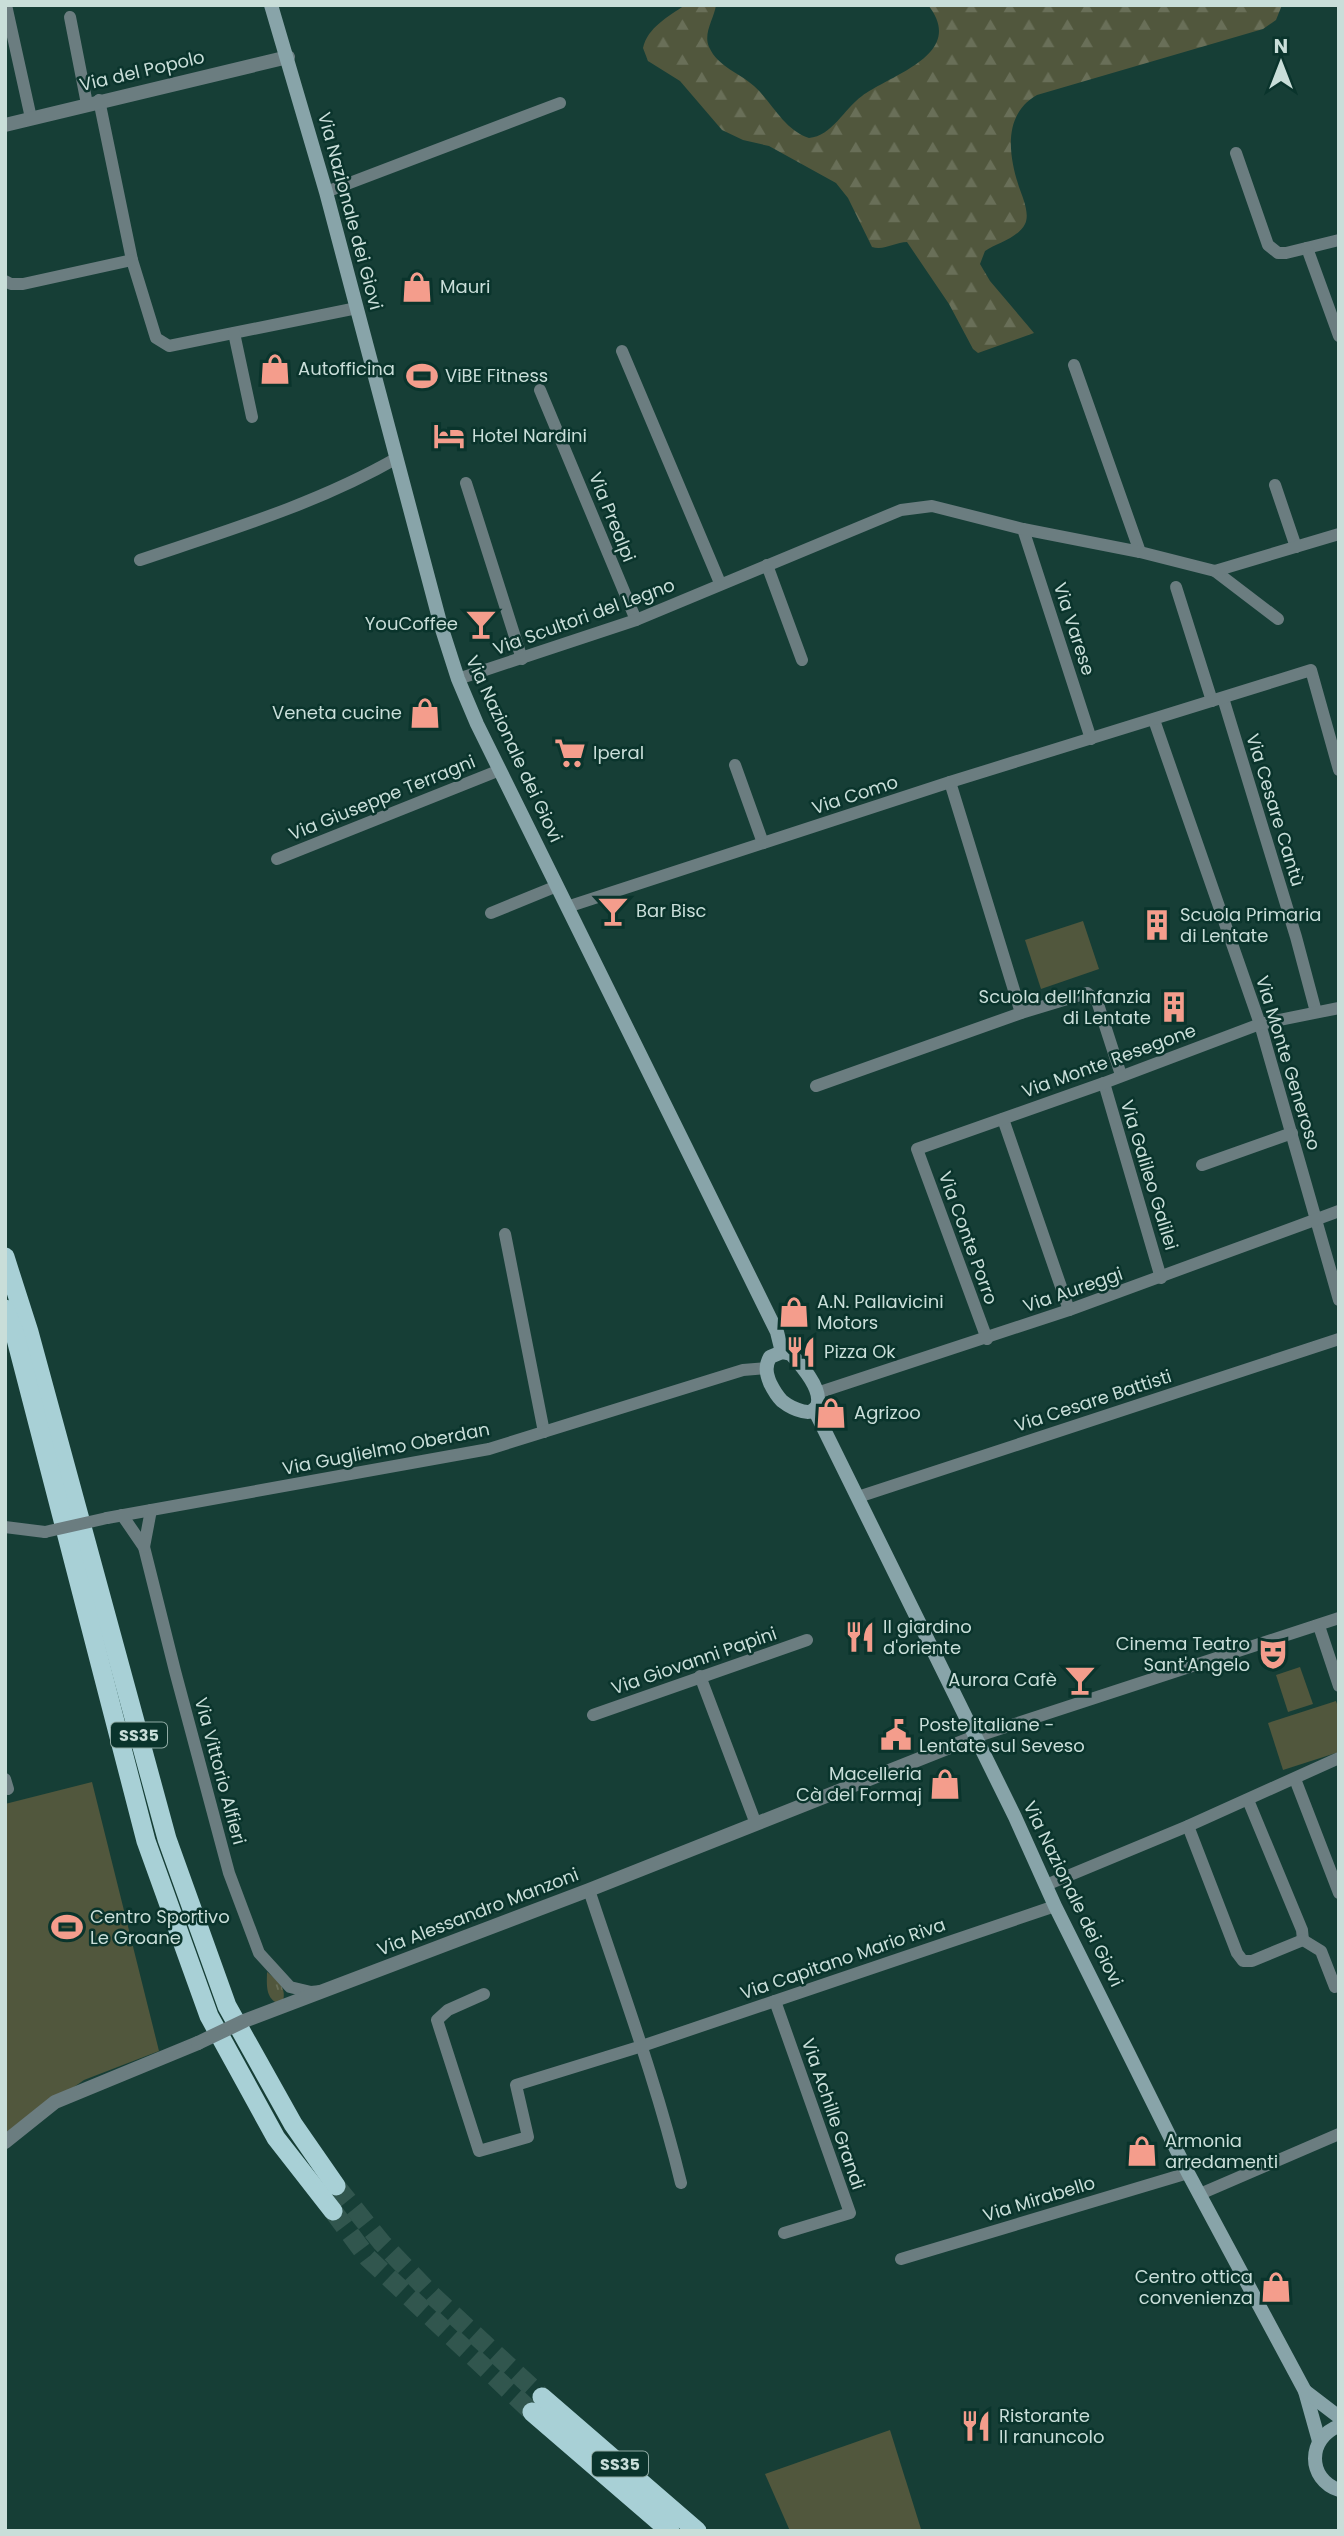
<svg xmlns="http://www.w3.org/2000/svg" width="1344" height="2536" font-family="Poppins,sans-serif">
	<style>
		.grass { fill: url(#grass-tufts) }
		.forest { fill: url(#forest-firs) }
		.green { fill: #51573d }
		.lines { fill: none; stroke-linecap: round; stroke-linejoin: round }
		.trunk-tunnel { stroke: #31564e; stroke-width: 19; stroke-dasharray: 19 10; stroke-linecap: butt }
		.minor { stroke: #6b7d80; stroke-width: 12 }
		.tertiary { stroke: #6b7d80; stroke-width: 14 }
		.secondary { stroke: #88a4a9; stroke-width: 14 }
		.trunk { stroke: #a8d0d6; stroke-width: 19 }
		.minor-bridge { stroke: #6b7d80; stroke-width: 12 }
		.tertiary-bridge { stroke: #6b7d80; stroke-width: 14 }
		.labels { text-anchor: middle; stroke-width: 5; stroke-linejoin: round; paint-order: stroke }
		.shield { fill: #0a342c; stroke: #90aba5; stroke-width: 2 }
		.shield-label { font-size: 16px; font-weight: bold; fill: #c9ded9 }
		.street-label { font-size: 18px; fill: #c9ded9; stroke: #0a342c }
		.poi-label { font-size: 18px; fill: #c9ded9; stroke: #0a342c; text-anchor: start }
	</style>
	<defs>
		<pattern id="grass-tufts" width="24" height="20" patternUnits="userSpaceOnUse" patternTransform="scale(1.75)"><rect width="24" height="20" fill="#51573d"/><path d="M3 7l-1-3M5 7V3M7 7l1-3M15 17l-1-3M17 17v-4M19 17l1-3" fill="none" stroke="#696f58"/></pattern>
		<pattern id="forest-firs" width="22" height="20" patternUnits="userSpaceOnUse" patternTransform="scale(1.75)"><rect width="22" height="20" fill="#51573d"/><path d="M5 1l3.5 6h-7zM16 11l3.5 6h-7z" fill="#696f58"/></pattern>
	</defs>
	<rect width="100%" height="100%" fill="#163e36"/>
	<path class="grass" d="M 267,1972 C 277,1980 287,1987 283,2001 L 277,2003 C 265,1997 267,1983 267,1972 Z"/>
	<path class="forest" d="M 685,5 L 716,5 C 714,19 703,33 709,47 C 718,67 740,73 754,86 C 773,103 783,129 809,138 C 832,136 844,109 862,96 C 892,74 967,54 928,5 L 1282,5 L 1276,20 L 1263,29 L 1037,95 C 1002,115 1009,156 1019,187 C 1023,198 1030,214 1025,224 C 1018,238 997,243 985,251 L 980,264 L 990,281 L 1034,333 L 978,353 L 973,349 L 949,304 L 907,242 C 895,242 884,251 872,247 L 848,198 L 836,183 L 769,146 L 743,140 L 722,130 L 680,81 L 648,61 L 643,48 C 648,27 668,17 685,5 Z"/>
	<g class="green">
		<polygon points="1083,921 1099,969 1041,989 1025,940"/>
		<polygon points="1300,1667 1313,1704 1288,1712 1276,1675"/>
		<polygon points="1336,1701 1339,1710 1339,1752 1283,1770 1268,1723"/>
		<polygon points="92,1782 159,2051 84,2080 5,2135 5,1804"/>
		<polygon points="890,2430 921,2529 790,2531 765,2474"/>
	</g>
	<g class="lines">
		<g class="trunk-tunnel">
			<polyline points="336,2186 382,2243 432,2295 542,2397"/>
			<polyline points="333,2211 368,2258 532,2412"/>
		</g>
		<g class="minor">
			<polyline points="6,5 31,118"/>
			<polyline points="70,17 87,104"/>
			<polyline points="99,100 132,260 156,338 169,346 357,308"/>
			<polyline points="1236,153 1268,245 1278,253 1286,253 1339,240"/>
			<polyline points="326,192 560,103"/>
			<polyline points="1307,248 1339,336"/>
			<polyline points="5,281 11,284 23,284 132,260"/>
			<polyline points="234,333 252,417"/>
			<polyline points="622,351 720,583"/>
			<polyline points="1074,365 1140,552"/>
			<polyline points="540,390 636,620"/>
			<polyline points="466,483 522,659"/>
			<polyline points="1275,485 1296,547"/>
			<polyline points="1023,529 1091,739"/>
			<path d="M 140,560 C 226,531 317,504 397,458"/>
			<polyline points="767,565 802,660"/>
			<polyline points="1215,571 1278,619"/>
			<polyline points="1176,587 1212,701"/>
			<polyline points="458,679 636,620 901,510 932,506 1023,529 1140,552 1215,571 1339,534"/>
			<polyline points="1223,698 1296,937 1316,1012"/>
			<polyline points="1154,720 1260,1024 1339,1300"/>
			<polyline points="735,765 763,843"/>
			<polyline points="950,782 1021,1013"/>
			<polyline points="277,859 500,770"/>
			<polyline points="567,907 950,782 1311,670 1339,770"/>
			<polyline points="491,913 557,886"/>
			<polyline points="1104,1083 1161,1278"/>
			<polyline points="816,1086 1021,1013 1087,993 1097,1001 1121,1075"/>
			<polyline points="1003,1119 1069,1310"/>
			<polyline points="1202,1165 1292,1133"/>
			<polyline points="505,1234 544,1432"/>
			<polyline points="987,1339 917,1149 1104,1083 1260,1024 1339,1008"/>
			<polyline points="817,1393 1069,1310 1339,1211"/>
			<polyline points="858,1497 1339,1339"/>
			<polyline points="122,1515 144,1547 175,1671 229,1873 259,1953 290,1987 311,1992 321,1991"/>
			<polyline points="107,1518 489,1449 743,1370 766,1368"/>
			<polyline points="5,1527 45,1532"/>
			<polyline points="144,1547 151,1510"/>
			<polyline points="1319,1626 1339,1686"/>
			<polyline points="700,1676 756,1824"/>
			<polyline points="593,1715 807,1640"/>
			<polyline points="975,1737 1339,1618"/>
			<polyline points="5,1779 8,1789"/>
			<polyline points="1295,1779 1339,1893"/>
			<polyline points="1248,1800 1302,1930 1303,1940"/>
			<polyline points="1188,1826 1237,1953 1243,1961 1252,1961 1303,1940"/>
			<polyline points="1046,1885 1188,1826 1339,1758"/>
			<path d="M 589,1890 C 621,1987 657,2083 681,2183"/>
			<polyline points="1303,1940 1321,1951 1335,1987"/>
			<polyline points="484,1994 448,2010 437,2020 479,2151 528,2137 516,2085 642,2046 1055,1906"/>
			<polyline points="775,2001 850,2213 784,2233"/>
			<polyline points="1200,2194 1339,2134"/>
			<polyline points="901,2259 1188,2173"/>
		</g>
		<g class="tertiary">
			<polyline points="5,125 288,57"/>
			<polyline points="244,2021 589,1890 975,1737"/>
			<polyline points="5,2142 55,2102 198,2043"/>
		</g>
		<g class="secondary">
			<polyline points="271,5 326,192 441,626 458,679 477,724 777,1332 782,1352"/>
			<path d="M 782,1352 L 791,1354 C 801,1365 820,1386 818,1402 C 816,1421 791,1408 782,1401 C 777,1396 773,1389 770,1383 C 766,1373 765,1366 770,1357 Z"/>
			<polyline points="814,1409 1015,1817 1055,1906 1188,2173 1305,2391 1319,2441"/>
			<polyline points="1305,2391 1339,2417"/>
			<path d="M 1339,2426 C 1307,2438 1307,2479 1339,2490"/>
		</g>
		<g class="trunk">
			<polyline points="5,1257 29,1332 167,1839 227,2006 293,2124 336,2186"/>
			<polyline points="5,1309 15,1335 146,1841 209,2016 276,2138 333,2211"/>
			<polyline points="542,2397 697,2531"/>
			<polyline points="532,2412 670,2531"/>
		</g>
		<polyline class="minor-bridge" points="45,1532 107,1518"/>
		<polyline class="tertiary-bridge" points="198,2043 244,2021"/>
	</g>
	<defs>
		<symbol id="shop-bare" viewBox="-9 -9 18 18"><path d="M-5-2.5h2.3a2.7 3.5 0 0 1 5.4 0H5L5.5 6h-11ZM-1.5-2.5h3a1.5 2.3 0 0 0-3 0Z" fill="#f49d8c" stroke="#0a342c" stroke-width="2.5" paint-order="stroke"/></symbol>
		<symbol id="stadium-bare" viewBox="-9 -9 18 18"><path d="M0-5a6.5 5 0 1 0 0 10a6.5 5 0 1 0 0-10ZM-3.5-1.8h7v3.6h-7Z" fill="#f49d8c" stroke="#0a342c" stroke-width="2.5" paint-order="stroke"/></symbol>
		<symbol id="hotel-bare" viewBox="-9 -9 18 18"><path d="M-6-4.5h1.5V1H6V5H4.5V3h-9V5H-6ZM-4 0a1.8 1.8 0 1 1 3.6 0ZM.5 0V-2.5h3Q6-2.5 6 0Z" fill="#f49d8c" stroke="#0a342c" stroke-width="2.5" paint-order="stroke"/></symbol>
		<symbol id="bar-bare" viewBox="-9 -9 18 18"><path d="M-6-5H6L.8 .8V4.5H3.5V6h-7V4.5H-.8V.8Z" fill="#f49d8c" stroke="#0a342c" stroke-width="2.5" paint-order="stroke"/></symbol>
		<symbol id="supermarket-bare" viewBox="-9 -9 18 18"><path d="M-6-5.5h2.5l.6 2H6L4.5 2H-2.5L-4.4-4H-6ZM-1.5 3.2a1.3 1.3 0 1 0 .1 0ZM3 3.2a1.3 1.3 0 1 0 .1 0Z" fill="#f49d8c" stroke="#0a342c" stroke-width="2.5" paint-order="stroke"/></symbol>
		<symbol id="building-bare" viewBox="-9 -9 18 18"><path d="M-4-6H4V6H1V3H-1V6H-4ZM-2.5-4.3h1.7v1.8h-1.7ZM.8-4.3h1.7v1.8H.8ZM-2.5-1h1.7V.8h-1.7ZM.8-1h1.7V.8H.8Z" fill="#f49d8c" stroke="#0a342c" stroke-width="2.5" paint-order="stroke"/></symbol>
		<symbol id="restaurant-bare" viewBox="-9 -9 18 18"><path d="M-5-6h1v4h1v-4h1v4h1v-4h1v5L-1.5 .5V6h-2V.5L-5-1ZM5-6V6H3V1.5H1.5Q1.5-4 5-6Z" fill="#f49d8c" stroke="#0a342c" stroke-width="2.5" paint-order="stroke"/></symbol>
		<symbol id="theatre-bare" viewBox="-9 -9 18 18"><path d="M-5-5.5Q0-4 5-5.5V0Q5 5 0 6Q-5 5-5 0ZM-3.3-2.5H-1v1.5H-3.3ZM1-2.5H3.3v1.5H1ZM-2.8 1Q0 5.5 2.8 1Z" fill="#f49d8c" stroke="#0a342c" stroke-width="2.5" paint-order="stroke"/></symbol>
		<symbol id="civic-bare" viewBox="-9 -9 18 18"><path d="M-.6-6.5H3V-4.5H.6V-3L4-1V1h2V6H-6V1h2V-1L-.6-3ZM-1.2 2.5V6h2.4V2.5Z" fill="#f49d8c" stroke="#0a342c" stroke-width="2.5" paint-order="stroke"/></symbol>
	</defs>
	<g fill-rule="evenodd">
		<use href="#shop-bare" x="395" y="265" width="44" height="44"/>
		<use href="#shop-bare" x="253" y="347" width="44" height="44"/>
		<use href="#stadium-bare" x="400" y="354" width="44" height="44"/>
		<use href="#hotel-bare" x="427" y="414" width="44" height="44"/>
		<use href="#bar-bare" x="459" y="602" width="44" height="44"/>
		<use href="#shop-bare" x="403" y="691" width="44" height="44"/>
		<use href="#supermarket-bare" x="548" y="731" width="44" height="44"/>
		<use href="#bar-bare" x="591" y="889" width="44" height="44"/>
		<use href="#building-bare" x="1135" y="903" width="44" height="44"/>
		<use href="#building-bare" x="1152" y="985" width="44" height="44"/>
		<use href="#shop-bare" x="772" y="1290" width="44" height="44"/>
		<use href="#restaurant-bare" x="779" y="1330" width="44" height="44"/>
		<use href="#shop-bare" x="809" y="1391" width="44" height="44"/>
		<use href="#restaurant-bare" x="838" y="1615" width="44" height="44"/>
		<use href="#theatre-bare" x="1251" y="1632" width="44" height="44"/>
		<use href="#bar-bare" x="1058" y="1658" width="44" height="44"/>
		<use href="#civic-bare" x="874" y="1713" width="44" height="44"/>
		<use href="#shop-bare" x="923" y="1762" width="44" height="44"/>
		<use href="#stadium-bare" x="45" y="1905" width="44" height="44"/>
		<use href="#shop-bare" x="1120" y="2129" width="44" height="44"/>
		<use href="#shop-bare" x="1254" y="2265" width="44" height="44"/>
		<use href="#restaurant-bare" x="954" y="2404" width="44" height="44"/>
	</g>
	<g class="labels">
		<g class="shield">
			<rect x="111" y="1722.5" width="56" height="25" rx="5"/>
			<rect x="592" y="2451.5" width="56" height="25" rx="5"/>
		</g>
		<g class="shield-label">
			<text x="139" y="1741">SS35</text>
			<text x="620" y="2470">SS35</text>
		</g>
		<g class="street-label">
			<text transform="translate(142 71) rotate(-13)" y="6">Via del Popolo</text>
			<text transform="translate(350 211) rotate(75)" y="6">Via Nazionale dei Giovi</text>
			<text transform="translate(612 517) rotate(68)" y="6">Via Prealpi</text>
			<text transform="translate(584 617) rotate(-20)" y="6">Via Scultori del Legno</text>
			<text transform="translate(1074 629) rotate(72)" y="6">Via Varese</text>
			<text transform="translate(514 749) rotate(65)" y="6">Via Nazionale dei Giovi</text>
			<text transform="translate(855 795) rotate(-18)" y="6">Via Como</text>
			<text transform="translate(382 798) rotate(-22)" y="6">Via Giuseppe Terragni</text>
			<text transform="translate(1275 810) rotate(73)" y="6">Via Cesare Cantù</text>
			<text transform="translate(1109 1061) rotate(-20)" y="6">Via Monte Resegone</text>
			<text transform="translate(1288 1063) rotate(73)" y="6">Via Monte Generoso</text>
			<text transform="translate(1149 1175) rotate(73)" y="6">Via Galileo Galilei</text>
			<text transform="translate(968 1238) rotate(70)" y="6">Via Conte Porro</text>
			<text transform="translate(1073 1290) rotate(-19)" y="6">Via Aureggi</text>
			<text transform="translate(1093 1401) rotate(-18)" y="6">Via Cesare Battisti</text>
			<text transform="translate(386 1449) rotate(-11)" y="6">Via Guglielmo Oberdan</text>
			<text transform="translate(694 1661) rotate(-19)" y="6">Via Giovanni Papini</text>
			<text transform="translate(220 1771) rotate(75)" y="6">Via Vittorio Alfieri</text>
			<text transform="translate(1073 1894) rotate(64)" y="6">Via Nazionale dei Giovi</text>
			<text transform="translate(478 1912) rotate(-21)" y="6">Via Alessandro Manzoni</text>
			<text transform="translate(843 1959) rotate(-19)" y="6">Via Capitano Mario Riva</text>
			<text transform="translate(833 2114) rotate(71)" y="6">Via Achille Grandi</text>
			<text transform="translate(1039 2199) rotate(-17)" y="6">Via Mirabello</text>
		</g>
		<g class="poi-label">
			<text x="440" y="293">Mauri</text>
			<text x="298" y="375">Autofficina</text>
			<text x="445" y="382">ViBE Fitness</text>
			<text x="472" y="442">Hotel Nardini</text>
			<text x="458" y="630" text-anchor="end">YouCoffee</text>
			<text x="402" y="719" text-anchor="end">Veneta cucine</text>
			<text x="593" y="759">Iperal</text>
			<text x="636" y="917">Bar Bisc</text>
			<text x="1180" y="921">Scuola Primaria<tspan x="1180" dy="21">di Lentate</tspan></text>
			<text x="1151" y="1003" text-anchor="end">Scuola dell’Infanzia<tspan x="1151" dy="21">di Lentate</tspan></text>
			<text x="817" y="1308">A.N. Pallavicini<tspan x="817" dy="21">Motors</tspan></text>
			<text x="824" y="1358">Pizza Ok</text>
			<text x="854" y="1419">Agrizoo</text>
			<text x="883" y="1633">Il giardino<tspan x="883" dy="21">d'oriente</tspan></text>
			<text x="1250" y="1650" text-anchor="end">Cinema Teatro<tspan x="1250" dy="21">Sant'Angelo</tspan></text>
			<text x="1057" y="1686" text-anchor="end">Aurora Cafè</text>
			<text x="919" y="1731">Poste italiane -<tspan x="919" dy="21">Lentate sul Seveso</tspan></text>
			<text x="922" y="1780" text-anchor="end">Macelleria<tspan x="922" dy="21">Cà del Formaj</tspan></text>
			<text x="90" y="1923">Centro Sportivo<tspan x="90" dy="21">Le Groane</tspan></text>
			<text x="1165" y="2147">Armonia<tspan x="1165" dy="21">arredamenti</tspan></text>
			<text x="1253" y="2283" text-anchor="end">Centro ottica<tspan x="1253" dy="21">convenienza</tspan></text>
			<text x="999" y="2422">Ristorante<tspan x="999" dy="21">Il ranuncolo</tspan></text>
		</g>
	</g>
	<rect width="1344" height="2536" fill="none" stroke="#c9ded9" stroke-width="14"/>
	<g transform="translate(1281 63)" stroke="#0a342c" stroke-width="5" paint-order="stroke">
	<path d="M0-5L12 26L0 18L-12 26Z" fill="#c9ded9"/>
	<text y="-10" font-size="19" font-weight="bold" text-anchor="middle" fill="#c9ded9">N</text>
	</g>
</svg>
